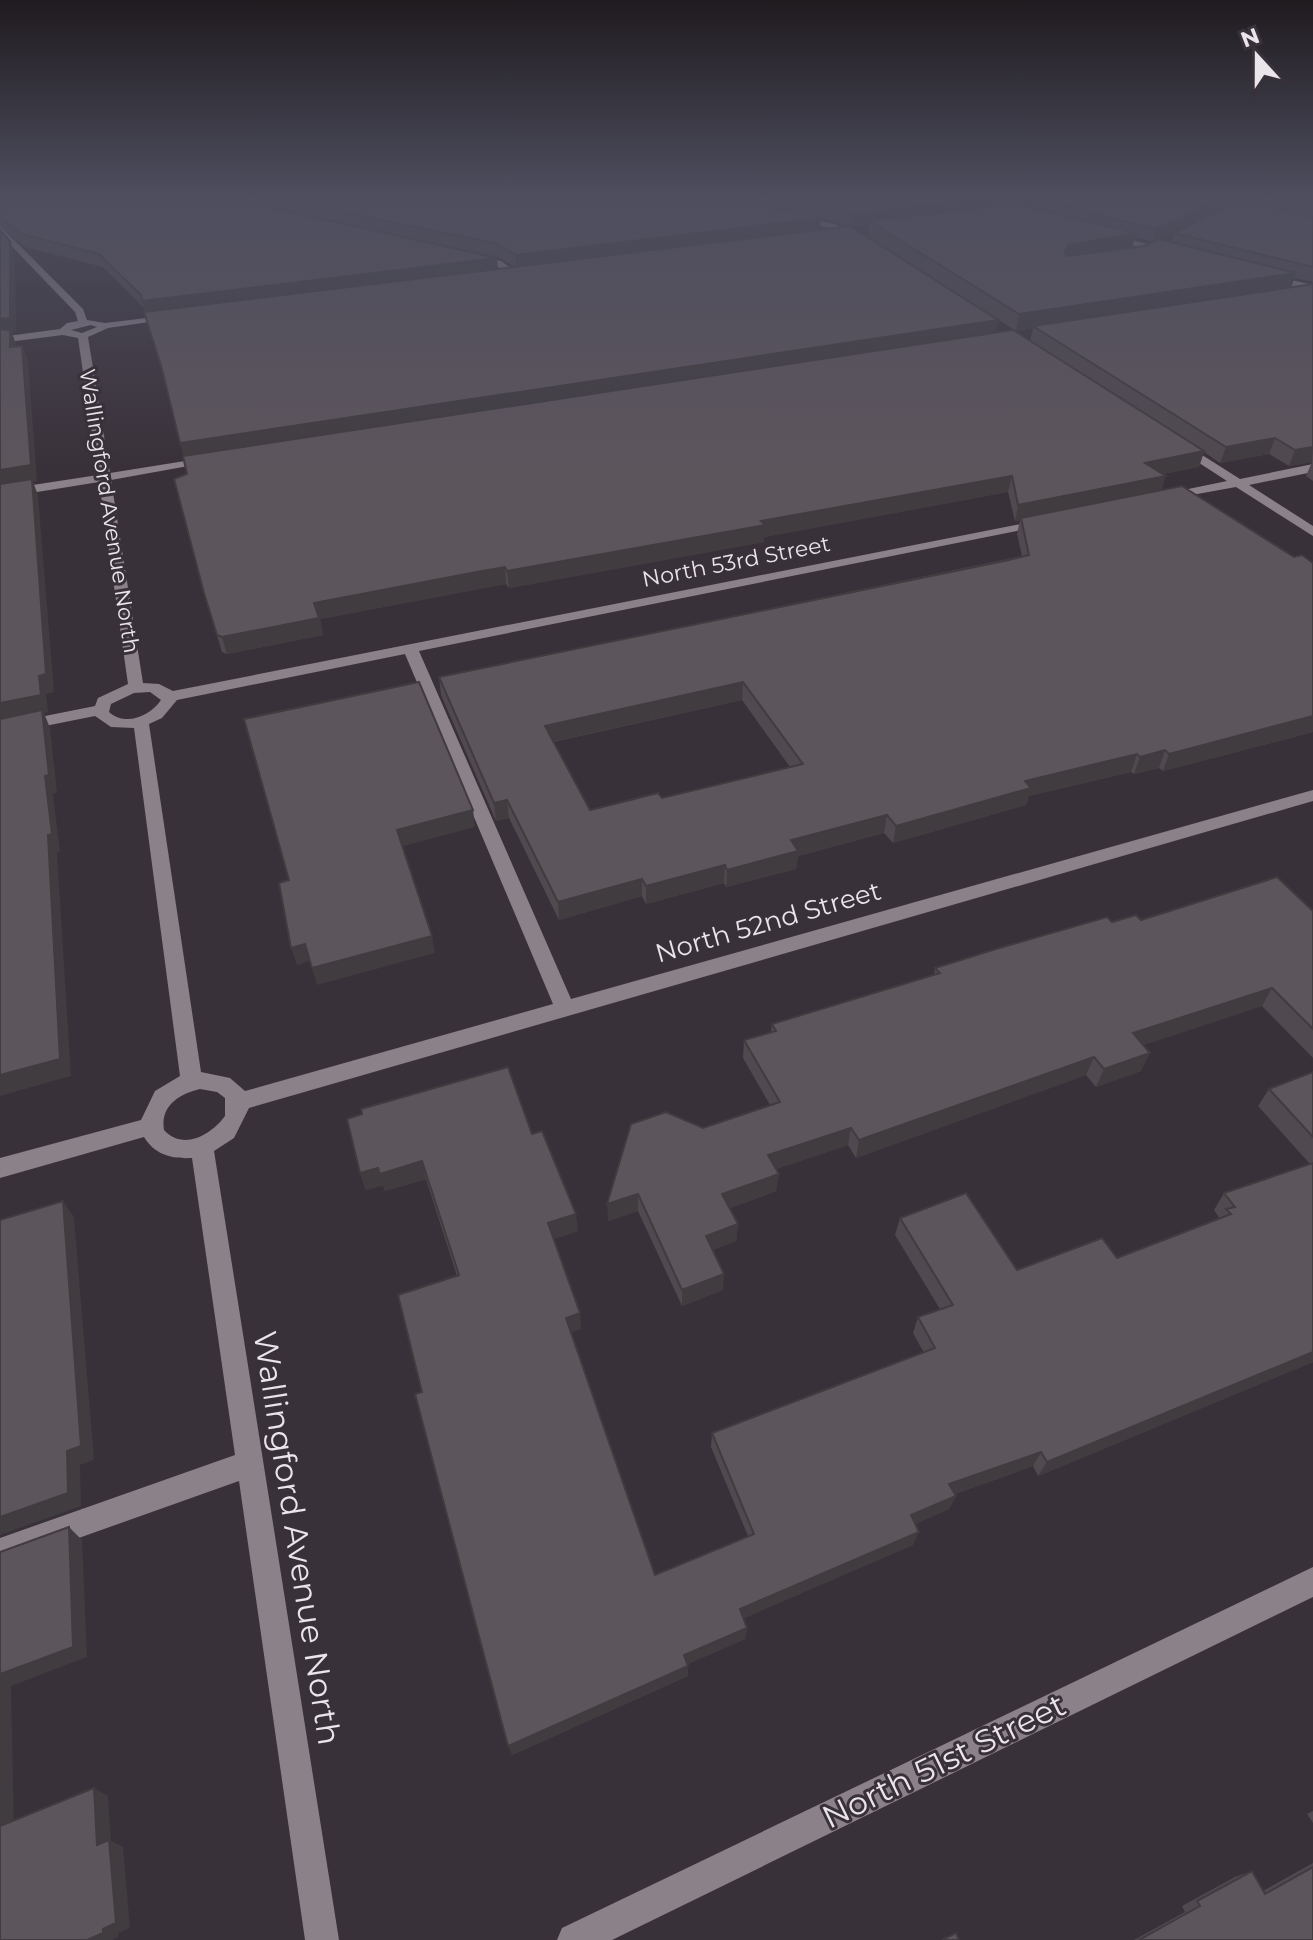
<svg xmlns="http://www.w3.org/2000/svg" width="1313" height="1940" font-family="Montserrat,sans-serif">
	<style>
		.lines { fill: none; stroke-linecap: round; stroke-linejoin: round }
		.minor { fill: #8a8189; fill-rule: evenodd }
		.wall { fill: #50494f; fill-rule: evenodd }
		.shaded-wall { fill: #413c40 }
		.building { fill: #5d555c; stroke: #413c40; stroke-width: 2; fill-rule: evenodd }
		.labels { text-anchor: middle; stroke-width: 6; stroke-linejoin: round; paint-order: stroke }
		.far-street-label { font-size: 22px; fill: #eae5ea; stroke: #393139 }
		.street-label { font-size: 26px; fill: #eae5ea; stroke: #393139 }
		.near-street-label { font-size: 32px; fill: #eae5ea; stroke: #393139 }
	</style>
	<rect width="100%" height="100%" fill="#393139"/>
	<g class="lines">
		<g class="minor">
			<polygon points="1172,194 1186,194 1258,212 1254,214"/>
			<polygon points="793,215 835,224 862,237 858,240 830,228 790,220"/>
			<path d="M 0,226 L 83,309 L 87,320 L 105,323 L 172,315 L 177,318 L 108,328 L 88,337 L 110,473 L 210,457 L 216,461 L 111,480 L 143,683 L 159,684 L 173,691 L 1051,518 L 1053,521 L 1046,525 L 419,651 L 571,999 L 1313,790 L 1313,801 L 249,1108 L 234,1138 L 214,1151 L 339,1940 L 305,1940 L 239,1481 L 0,1566 L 0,1538 L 235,1455 L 192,1158 C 172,1159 155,1155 144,1137 L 0,1178 L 0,1158 L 141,1120 L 155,1091 L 180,1076 L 134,728 L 111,727 L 95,716 L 0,735 L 0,725 L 95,706 L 98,698 L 128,684 L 99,482 L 0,498 L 0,490 L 98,475 L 78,338 L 63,335 L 0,343 L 0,337 L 60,329 L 67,323 L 78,321 L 75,312 L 0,234 ZM 91,325 L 97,327 L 82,333 L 71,330 ZM 405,654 L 553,1004 L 245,1091 L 230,1078 L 201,1072 L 149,724 L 162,718 L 177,700 ZM 150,692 L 161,700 C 150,716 126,727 109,712 L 111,704 L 134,693 ZM 200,1089 L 217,1092 L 225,1098 L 225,1116 C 211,1135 183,1151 164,1130 C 160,1106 179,1094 200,1089 Z"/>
			<polygon points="1107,234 1172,250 1173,252 1169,255 1104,239"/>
			<polygon points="470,254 501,261 519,274 511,276 495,265 467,259"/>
			<polygon points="1266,274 1313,285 1313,291 1263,279"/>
			<polygon points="1180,441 1240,479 1313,464 1313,472 1249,485 1313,526 1313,536 1236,487 1164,500 1164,494 1227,481 1176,448 1176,442"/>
			<polygon points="1313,1567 1313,1597 612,1940 557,1940 562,1928"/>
		</g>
	</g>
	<g class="wall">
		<path d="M 0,194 L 1313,194 L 1313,481 L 1306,476 L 1312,462 L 1289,466 L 1269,454 L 1220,463 L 1204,452 L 1199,467 L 1163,474 L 1162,490 L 1294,557 L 1313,563 L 1313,732 L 1163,771 L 1159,768 L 1134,774 L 1131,772 L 1029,796 L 1026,805 L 893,843 L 884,833 L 798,856 L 796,869 L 726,887 L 724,883 L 646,904 L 642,896 L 559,920 L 509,818 L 496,821 L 441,695 L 439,677 L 1022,556 L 1017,534 L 1020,520 L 1015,521 L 1008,492 L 764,537 L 764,542 L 509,588 L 506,584 L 484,588 L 320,619 L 323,635 L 227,654 L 222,652 L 204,593 L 187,474 L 184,456 L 163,375 L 144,308 L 103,267 L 25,247 L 0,226 ZM 1224,199 L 1237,202 L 1221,210 ZM 984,201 L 1003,205 L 983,207 ZM 1036,202 L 1034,208 L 1021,205 ZM 1218,211 L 1174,233 L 1172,242 L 1132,247 L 1135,237 L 1153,242 ZM 821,218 L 847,226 L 820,229 ZM 869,225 L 868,236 L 1016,331 L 1033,328 L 1030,341 L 995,333 L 998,320 L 852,227 ZM 400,236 L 499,257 L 515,267 L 498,269 ZM 1295,278 L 1313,282 L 1313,284 L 1291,287 ZM 742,700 L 790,767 L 662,798 L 590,810 L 553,742 Z"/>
		<polygon points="1313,911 1313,1058 1262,1006 1143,1045 1141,1071 1096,1087 1086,1075 856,1158 848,1145 776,1169 779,1174 776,1191 730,1208 738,1224 736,1241 712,1250 723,1290 682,1306 638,1211 608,1221 703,1128 770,1105 743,1058 744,1040 771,1032 772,1024 934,975 935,968 1112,922 1141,920"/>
		<polygon points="1313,1072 1313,1362 1038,1476 1033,1466 955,1494 956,1496 949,1509 915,1524 913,1545 743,1618 747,1628 745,1639 688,1664 688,1676 512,1755 422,1392 457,1276 426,1179 385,1191 383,1185 366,1190 360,1173 532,1134 578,1231 553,1239 581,1329 571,1332 655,1575 748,1536 711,1447 712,1433 924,1353 913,1333 918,1317 940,1309 895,1235 900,1218 1017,1270 1117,1258 1220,1219 1214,1210 1224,1193 1310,1164 1258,1106 1269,1089"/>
		<polygon points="1313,1811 1313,1823 1307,1814"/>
		<polygon points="1313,1863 1313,1940 1134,1940 1185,1912 1182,1906 1235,1877 1252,1871 1263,1891"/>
	</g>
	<g class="shaded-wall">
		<polygon points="1018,194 1073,194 1036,199 1036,202 1012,207 1014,195"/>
		<polygon points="1225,197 1221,210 1153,242 1156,229"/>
		<polygon points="985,198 983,210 869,221 869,225 851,227 853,214"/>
		<polygon points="821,218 820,230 517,268 516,255"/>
		<polygon points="1136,233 1132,248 1060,266 1064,251 1069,245"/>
		<polygon points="10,241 15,254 16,332 12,333 16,344 16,362 0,335 0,319"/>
		<polygon points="497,258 498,271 146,315 142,301"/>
		<polygon points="1296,273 1291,288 1033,326 1033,328 1016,331 1019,314"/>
		<polygon points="998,320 995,334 184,459 180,443"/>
		<polygon points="22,346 28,360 37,481 33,482 38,495 54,692 46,694 48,712 44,713 50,728 57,793 53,794 60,852 57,853 71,1076 0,1096 0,470"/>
		<polygon points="1275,438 1269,454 1220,463 1226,447"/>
		<polygon points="1313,447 1312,462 1289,466 1295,450"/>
		<polygon points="1204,451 1199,467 1140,478 1145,463"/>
		<polygon points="1012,476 1008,492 764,537 764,542 509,588 507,571 761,521"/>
		<polygon points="1166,476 1161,492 1015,521 1018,505"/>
		<polygon points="505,567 506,584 320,619 323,635 227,654 222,637 314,603"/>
		<polygon points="743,682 742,700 546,743 545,726"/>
		<polygon points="1313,716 1313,732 1163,771 1169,754"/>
		<polygon points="1165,750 1159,768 1134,774 1140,757"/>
		<polygon points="1137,754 1131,772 1029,796 1026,805 893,843 896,826 1025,781"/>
		<polygon points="507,800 509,818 496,821 494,803"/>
		<polygon points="473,810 475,827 400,847 397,830"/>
		<polygon points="887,815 884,833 798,856 796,869 726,887 727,870 791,840"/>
		<polygon points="725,865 724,883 646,904 646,886"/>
		<polygon points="642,879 642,896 559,920 558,902"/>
		<polygon points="432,936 435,953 317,985 312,968"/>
		<polygon points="305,944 310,961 297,965 291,948"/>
		<polygon points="1272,988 1262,1006 1125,1051 1133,1033"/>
		<polygon points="1150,1053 1141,1071 1096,1087 1104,1069"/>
		<polygon points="1094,1057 1086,1075 856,1158 859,1140"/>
		<polygon points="851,1128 848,1145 766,1172 768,1155"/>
		<polygon points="422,1161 426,1179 385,1191 383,1185 366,1190 360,1173 378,1168"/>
		<polygon points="779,1174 776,1191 721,1211 722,1194"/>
		<polygon points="638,1194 638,1211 608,1221 607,1204"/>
		<polygon points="63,1201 74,1217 94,1460 80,1465 81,1506 0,1535 0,1517 67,1451"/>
		<polygon points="576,1214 578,1231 550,1240 548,1223"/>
		<polygon points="738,1224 736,1241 705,1253 706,1236"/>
		<polygon points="724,1274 723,1290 682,1306 682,1290"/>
		<polygon points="580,1313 581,1329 568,1333 566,1318"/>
		<polygon points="1313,1352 1313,1362 1038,1476 1047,1462"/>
		<polygon points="1041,1452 1033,1466 943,1498 949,1484"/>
		<polygon points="956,1496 949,1509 905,1528 911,1515"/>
		<polygon points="69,1527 82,1540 87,1657 11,1686 14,1835 0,1829 0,1674"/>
		<polygon points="919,1532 913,1545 738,1621 740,1609"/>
		<polygon points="747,1628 745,1639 684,1666 684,1655"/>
		<polygon points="688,1666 688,1676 512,1755 508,1746"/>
		<polygon points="94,1788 108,1796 111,1841 123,1847 130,1928 118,1933 118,1937 112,1940 87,1940 97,1845"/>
	</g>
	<g class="building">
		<polygon points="0,194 210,194 497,258 142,301 141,295 99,254 21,234 0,217"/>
		<polygon points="257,194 704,194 821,218 516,255 498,244"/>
		<polygon points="755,194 972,194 985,198 853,214 816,204"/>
		<polygon points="1056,194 1211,194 1225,197 1156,229 1036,199"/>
		<polygon points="1260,194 1313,194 1313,205"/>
		<polygon points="1240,200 1313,217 1313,267 1174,233"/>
		<polygon points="1015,204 1136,233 1069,245 1064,251 1067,256 1144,246 1159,239 1296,273 1019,314 869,221"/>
		<polygon points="850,226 998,320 180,443 162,369 144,312"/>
		<polygon points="0,230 10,241 10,318 0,319"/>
		<polygon points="1313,284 1313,447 1295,450 1275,438 1226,447 1033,326"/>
		<polygon points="0,329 10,330 10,347 22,346 31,465 0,470"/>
		<polygon points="1013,330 1204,451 1145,463 1166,476 1018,505 1012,476 761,521 765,525 507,571 505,567 482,571 314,603 319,618 222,637 217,635 204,593 174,479 187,474 183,456"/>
		<polygon points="32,479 46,674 39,676 41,695 0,703 0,484"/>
		<path d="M 1182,486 L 1294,557 L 1302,555 L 1313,563 L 1313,716 L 1169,754 L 1165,750 L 1140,757 L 1137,754 L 1025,781 L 1031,788 L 896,826 L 887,815 L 791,840 L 798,851 L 727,870 L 725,865 L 646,886 L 642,879 L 558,902 L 507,800 L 494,803 L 439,677 L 1004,561 L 1029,555 L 1021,518 ZM 743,682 L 803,764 L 662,798 L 658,793 L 590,810 L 545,726 Z"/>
		<polygon points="419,682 473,810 397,830 432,936 312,968 305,944 291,948 279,883 289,880 244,719"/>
		<polygon points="42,710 49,775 45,776 52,834 48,835 60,1059 0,1075 0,719"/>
		<polygon points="1277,877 1313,911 1313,1029 1272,988 1133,1033 1150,1053 1104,1069 1094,1057 859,1140 851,1128 768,1155 779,1174 722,1194 738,1224 706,1236 724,1274 682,1290 638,1194 607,1204 631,1124 666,1112 703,1128 780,1102 744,1040 776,1031 772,1024 940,973 935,968 996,949 1107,917 1112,922 1136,915 1141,920"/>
		<polygon points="508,1067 532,1134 542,1131 576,1214 548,1223 580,1313 566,1318 655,1575 754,1534 712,1433 935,1348 918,1317 953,1305 900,1218 966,1193 1017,1270 1102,1238 1117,1258 1231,1214 1226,1209 1235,1207 1224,1193 1313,1163 1313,1352 1047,1462 1041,1452 949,1484 956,1496 911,1515 919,1532 740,1609 747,1628 684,1655 688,1666 508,1746 415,1394 422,1392 398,1295 459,1275 422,1161 380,1174 378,1168 360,1173 347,1119 362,1114 361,1109"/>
		<polygon points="1313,1072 1313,1137 1269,1089"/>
		<polygon points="63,1201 81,1446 67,1451 68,1493 0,1517 0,1220"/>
		<polygon points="69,1527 73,1647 0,1674 0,1552"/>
		<polygon points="94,1788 97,1845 109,1840 116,1923 103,1929 103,1933 87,1940 0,1940 0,1826"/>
		<polygon points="1313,1867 1313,1940 1139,1940 1200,1906 1197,1901 1252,1871 1265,1894"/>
		<polygon points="956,1933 959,1940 942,1940"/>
	</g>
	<linearGradient id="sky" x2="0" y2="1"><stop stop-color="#1f1b1f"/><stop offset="0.42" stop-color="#4e4e5f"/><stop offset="1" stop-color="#4e4e5f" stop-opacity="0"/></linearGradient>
	<rect width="1313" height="466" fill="url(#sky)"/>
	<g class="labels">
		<g class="far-street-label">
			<text transform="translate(110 511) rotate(81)" y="8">Wallingford Avenue North</text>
			<text transform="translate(736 561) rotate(-11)" y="8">North 53rd Street</text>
		</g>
		<g class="street-label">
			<text transform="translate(768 922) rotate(-16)" y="9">North 52nd Street</text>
		</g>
		<g class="near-street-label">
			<text transform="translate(297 1538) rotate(81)" y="11">Wallingford Avenue North</text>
			<text transform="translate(944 1761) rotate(-26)" y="11">North 51st Street</text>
		</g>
	</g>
	<g transform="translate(1257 56) rotate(339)" stroke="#393139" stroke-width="6" paint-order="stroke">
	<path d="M0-6L14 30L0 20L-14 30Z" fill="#eae5ea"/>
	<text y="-12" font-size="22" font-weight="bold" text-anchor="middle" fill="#eae5ea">N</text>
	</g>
</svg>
